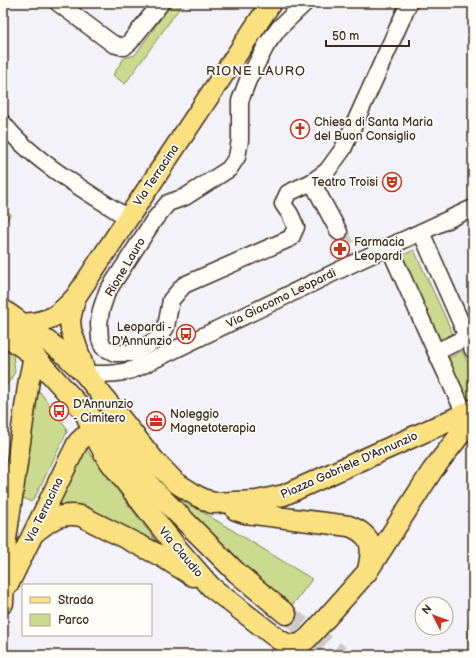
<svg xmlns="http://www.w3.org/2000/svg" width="476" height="658" font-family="'Balsamiq Sans',sans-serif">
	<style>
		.green { fill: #cbda8e; stroke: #838256 }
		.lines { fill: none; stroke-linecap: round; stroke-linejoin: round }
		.minor-tunnel { stroke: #cdcacc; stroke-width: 16; stroke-dasharray: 16 8; stroke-linecap: butt }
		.major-tunnel { stroke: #cdcacc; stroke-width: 20; stroke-dasharray: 20 10; stroke-linecap: butt }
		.minor-casing { stroke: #3b2a1e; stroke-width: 19 }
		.major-casing { stroke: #3b2a1e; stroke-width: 23 }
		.minor { stroke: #fdfcf7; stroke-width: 16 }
		.major { stroke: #fbe080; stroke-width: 20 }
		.labels { text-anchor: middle; stroke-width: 3.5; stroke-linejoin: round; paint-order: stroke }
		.poi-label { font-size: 12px; fill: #3b2a1e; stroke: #fdfcf7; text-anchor: start }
		.street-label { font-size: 12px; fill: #3b2a1e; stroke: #fdfcf7 }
		.neighbourhood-label { font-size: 13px; letter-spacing: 1px; fill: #3b2a1e; stroke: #fdfcf7 }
	</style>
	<rect width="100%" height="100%" fill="#f2f2f8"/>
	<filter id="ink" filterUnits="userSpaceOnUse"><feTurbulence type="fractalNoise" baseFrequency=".025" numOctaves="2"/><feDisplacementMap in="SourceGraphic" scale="8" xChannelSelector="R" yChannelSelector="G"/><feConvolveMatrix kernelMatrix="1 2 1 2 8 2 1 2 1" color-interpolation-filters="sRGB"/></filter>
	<g filter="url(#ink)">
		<g class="green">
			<polygon points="172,3 183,3 125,84 113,75 124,58 135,55"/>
			<polygon points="3,210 11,214 3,226"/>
			<polygon points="414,250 453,334 438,341 399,257"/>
			<polygon points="3,348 13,355 15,372 3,391"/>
			<polygon points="462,351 473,372 473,397 468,399 447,359"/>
			<polygon points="40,392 66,427 67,432 35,497 31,502 21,497 34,395"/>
			<polygon points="84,446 156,541 79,507 54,504"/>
			<polygon points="158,478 175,494 191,505 312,579 292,606 204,532"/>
			<polygon points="473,597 473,655 468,655 468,625"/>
		</g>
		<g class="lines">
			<polyline class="minor-tunnel" points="339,232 350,250"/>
			<polyline class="major-tunnel" points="286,614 340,655"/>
			<defs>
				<g id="minor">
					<polyline points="58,3 113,44 124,47 130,42 161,3"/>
					<polyline points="305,3 279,28 267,44 248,80 240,101 240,140 237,157 229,169 185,197 168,203 154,220 107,292 101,310 99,324 100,339 103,347 115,353 133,353 158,339 166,327 171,300 184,285 291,238 296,227 290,214 283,204 288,193 312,182"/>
					<path d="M 3,123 C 32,161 88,192 128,218"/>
					<polyline points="339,232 312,182 327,171 343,149 409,3"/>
					<polyline points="421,232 473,350"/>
					<polyline points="389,247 436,352 465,414"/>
					<polyline points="436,352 467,337"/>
					<path d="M 85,374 C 103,374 120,375 137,368 L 356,262 L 473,208"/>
				</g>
				<g id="major">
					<polyline points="75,298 70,320 71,330 85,372"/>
					<polyline points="3,310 61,351 85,374 154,460 175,482 197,496 212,503 257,501 284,495 473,410"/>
					<path d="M 24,324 C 51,321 57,317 75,298 L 271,3"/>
					<polyline points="3,333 34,356 85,412 109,433 152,488 237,573 286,614"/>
					<polyline points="85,412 93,433 107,458 177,548 211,587 278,639 286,644 299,645 308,638 322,623 367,572 432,471 473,418"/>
					<path d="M 236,510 L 245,513 L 349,526 C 373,535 373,547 368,570"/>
					<path d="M 34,533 C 51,520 59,512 81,516 L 161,556 L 193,576"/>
					<path d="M 8,585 L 77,444 C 84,434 94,432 106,433"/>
					<polyline points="3,603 6,539 29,380 34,356"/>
				</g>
			</defs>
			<use href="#minor" class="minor-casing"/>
			<use href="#major" class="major-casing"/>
			<use href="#minor" class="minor"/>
			<use href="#major" class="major"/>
		</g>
	</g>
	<defs>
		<symbol id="church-ring" viewBox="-11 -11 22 22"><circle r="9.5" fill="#fdfcf7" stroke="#c8321e" stroke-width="1.5"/><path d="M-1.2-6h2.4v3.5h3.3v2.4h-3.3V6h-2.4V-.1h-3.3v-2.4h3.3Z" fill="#c8321e"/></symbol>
		<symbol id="theatre-ring" viewBox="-11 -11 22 22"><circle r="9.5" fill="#fdfcf7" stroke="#c8321e" stroke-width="1.5"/><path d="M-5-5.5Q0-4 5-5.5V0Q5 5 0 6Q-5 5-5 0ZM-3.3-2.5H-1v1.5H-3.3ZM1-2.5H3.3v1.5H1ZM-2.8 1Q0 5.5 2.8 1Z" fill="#c8321e"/></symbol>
		<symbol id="pharmacy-ring" viewBox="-11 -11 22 22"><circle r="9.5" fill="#fdfcf7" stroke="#c8321e" stroke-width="1.5"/><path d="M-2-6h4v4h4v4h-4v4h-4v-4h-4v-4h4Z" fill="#c8321e"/></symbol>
		<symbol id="bus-ring" viewBox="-11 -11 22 22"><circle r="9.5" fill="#fdfcf7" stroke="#c8321e" stroke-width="1.5"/><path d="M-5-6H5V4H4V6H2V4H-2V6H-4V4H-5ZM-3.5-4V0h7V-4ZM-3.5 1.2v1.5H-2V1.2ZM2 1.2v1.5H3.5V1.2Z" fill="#c8321e"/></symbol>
		<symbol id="office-ring" viewBox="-11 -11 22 22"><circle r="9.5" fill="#fdfcf7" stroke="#c8321e" stroke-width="1.5"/><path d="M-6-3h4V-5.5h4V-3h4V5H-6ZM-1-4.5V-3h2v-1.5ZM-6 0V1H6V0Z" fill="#c8321e"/></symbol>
	</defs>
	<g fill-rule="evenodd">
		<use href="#church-ring" x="289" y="118" width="22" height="22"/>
		<use href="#theatre-ring" x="381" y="171" width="22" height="22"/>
		<use href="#pharmacy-ring" x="329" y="238" width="22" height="22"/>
		<use href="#bus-ring" x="175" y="323" width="22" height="22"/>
		<use href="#bus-ring" x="48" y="400" width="22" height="22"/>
		<use href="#office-ring" x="145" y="410" width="22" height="22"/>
	</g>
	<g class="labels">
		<g class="poi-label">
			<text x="314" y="126">Chiesa di Santa Maria<tspan x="314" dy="14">del Buon Consiglio</tspan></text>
			<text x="378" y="186" text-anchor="end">Teatro Troisi</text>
			<text x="354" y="246">Farmacia<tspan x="354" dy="14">Leopardi</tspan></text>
			<text x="172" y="331" text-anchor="end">Leopardi -<tspan x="172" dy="14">D'Annunzio</tspan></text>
			<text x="73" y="408">D'Annunzio<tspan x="73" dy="14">- Cimitero</tspan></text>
			<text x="170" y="418">Noleggio<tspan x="170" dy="14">Magnetoterapia</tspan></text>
		</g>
		<g class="street-label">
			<text transform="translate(156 175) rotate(-56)" y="4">Via Terracina</text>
			<text transform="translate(125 267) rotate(-59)" y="4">Rione Lauro</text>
			<text transform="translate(281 298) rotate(-26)" y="4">Via Giacomo Leopardi</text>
			<text transform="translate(349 465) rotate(-24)" y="4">Piazza Gabriele D'Annunzio</text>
			<text transform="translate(44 510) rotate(-64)" y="4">Via Terracina</text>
			<text transform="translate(181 552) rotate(50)" y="4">Via Claudio</text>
		</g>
		<g class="neighbourhood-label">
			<text x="256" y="75">RIONE LAURO</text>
		</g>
	</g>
	<rect width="476" height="658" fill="none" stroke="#fdfcf7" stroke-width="16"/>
	<rect x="8" y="8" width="460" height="642" fill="none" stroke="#3b2a1e" stroke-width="1.5" filter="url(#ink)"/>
	<rect x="22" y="584" width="130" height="52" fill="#fdfcf7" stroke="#afa8a0"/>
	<rect x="30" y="597" width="20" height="6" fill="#fbe080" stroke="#afa8a0"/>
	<text x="58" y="604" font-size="12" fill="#3b2a1e">Strada</text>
	<rect x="30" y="614" width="20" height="12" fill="#cbda8e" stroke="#afa8a0"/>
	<text x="58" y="624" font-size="12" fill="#3b2a1e">Parco</text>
	<g transform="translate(434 616) rotate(312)"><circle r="19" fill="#fdfcf7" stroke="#afa8a0"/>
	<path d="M0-3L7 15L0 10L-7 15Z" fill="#c8321e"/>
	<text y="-6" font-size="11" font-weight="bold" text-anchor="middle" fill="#3b2a1e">N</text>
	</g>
	<path d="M326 40v6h83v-6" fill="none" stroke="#3b2a1e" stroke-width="2"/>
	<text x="332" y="40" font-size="12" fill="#3b2a1e" stroke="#fdfcf7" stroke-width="3" paint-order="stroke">50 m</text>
</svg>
